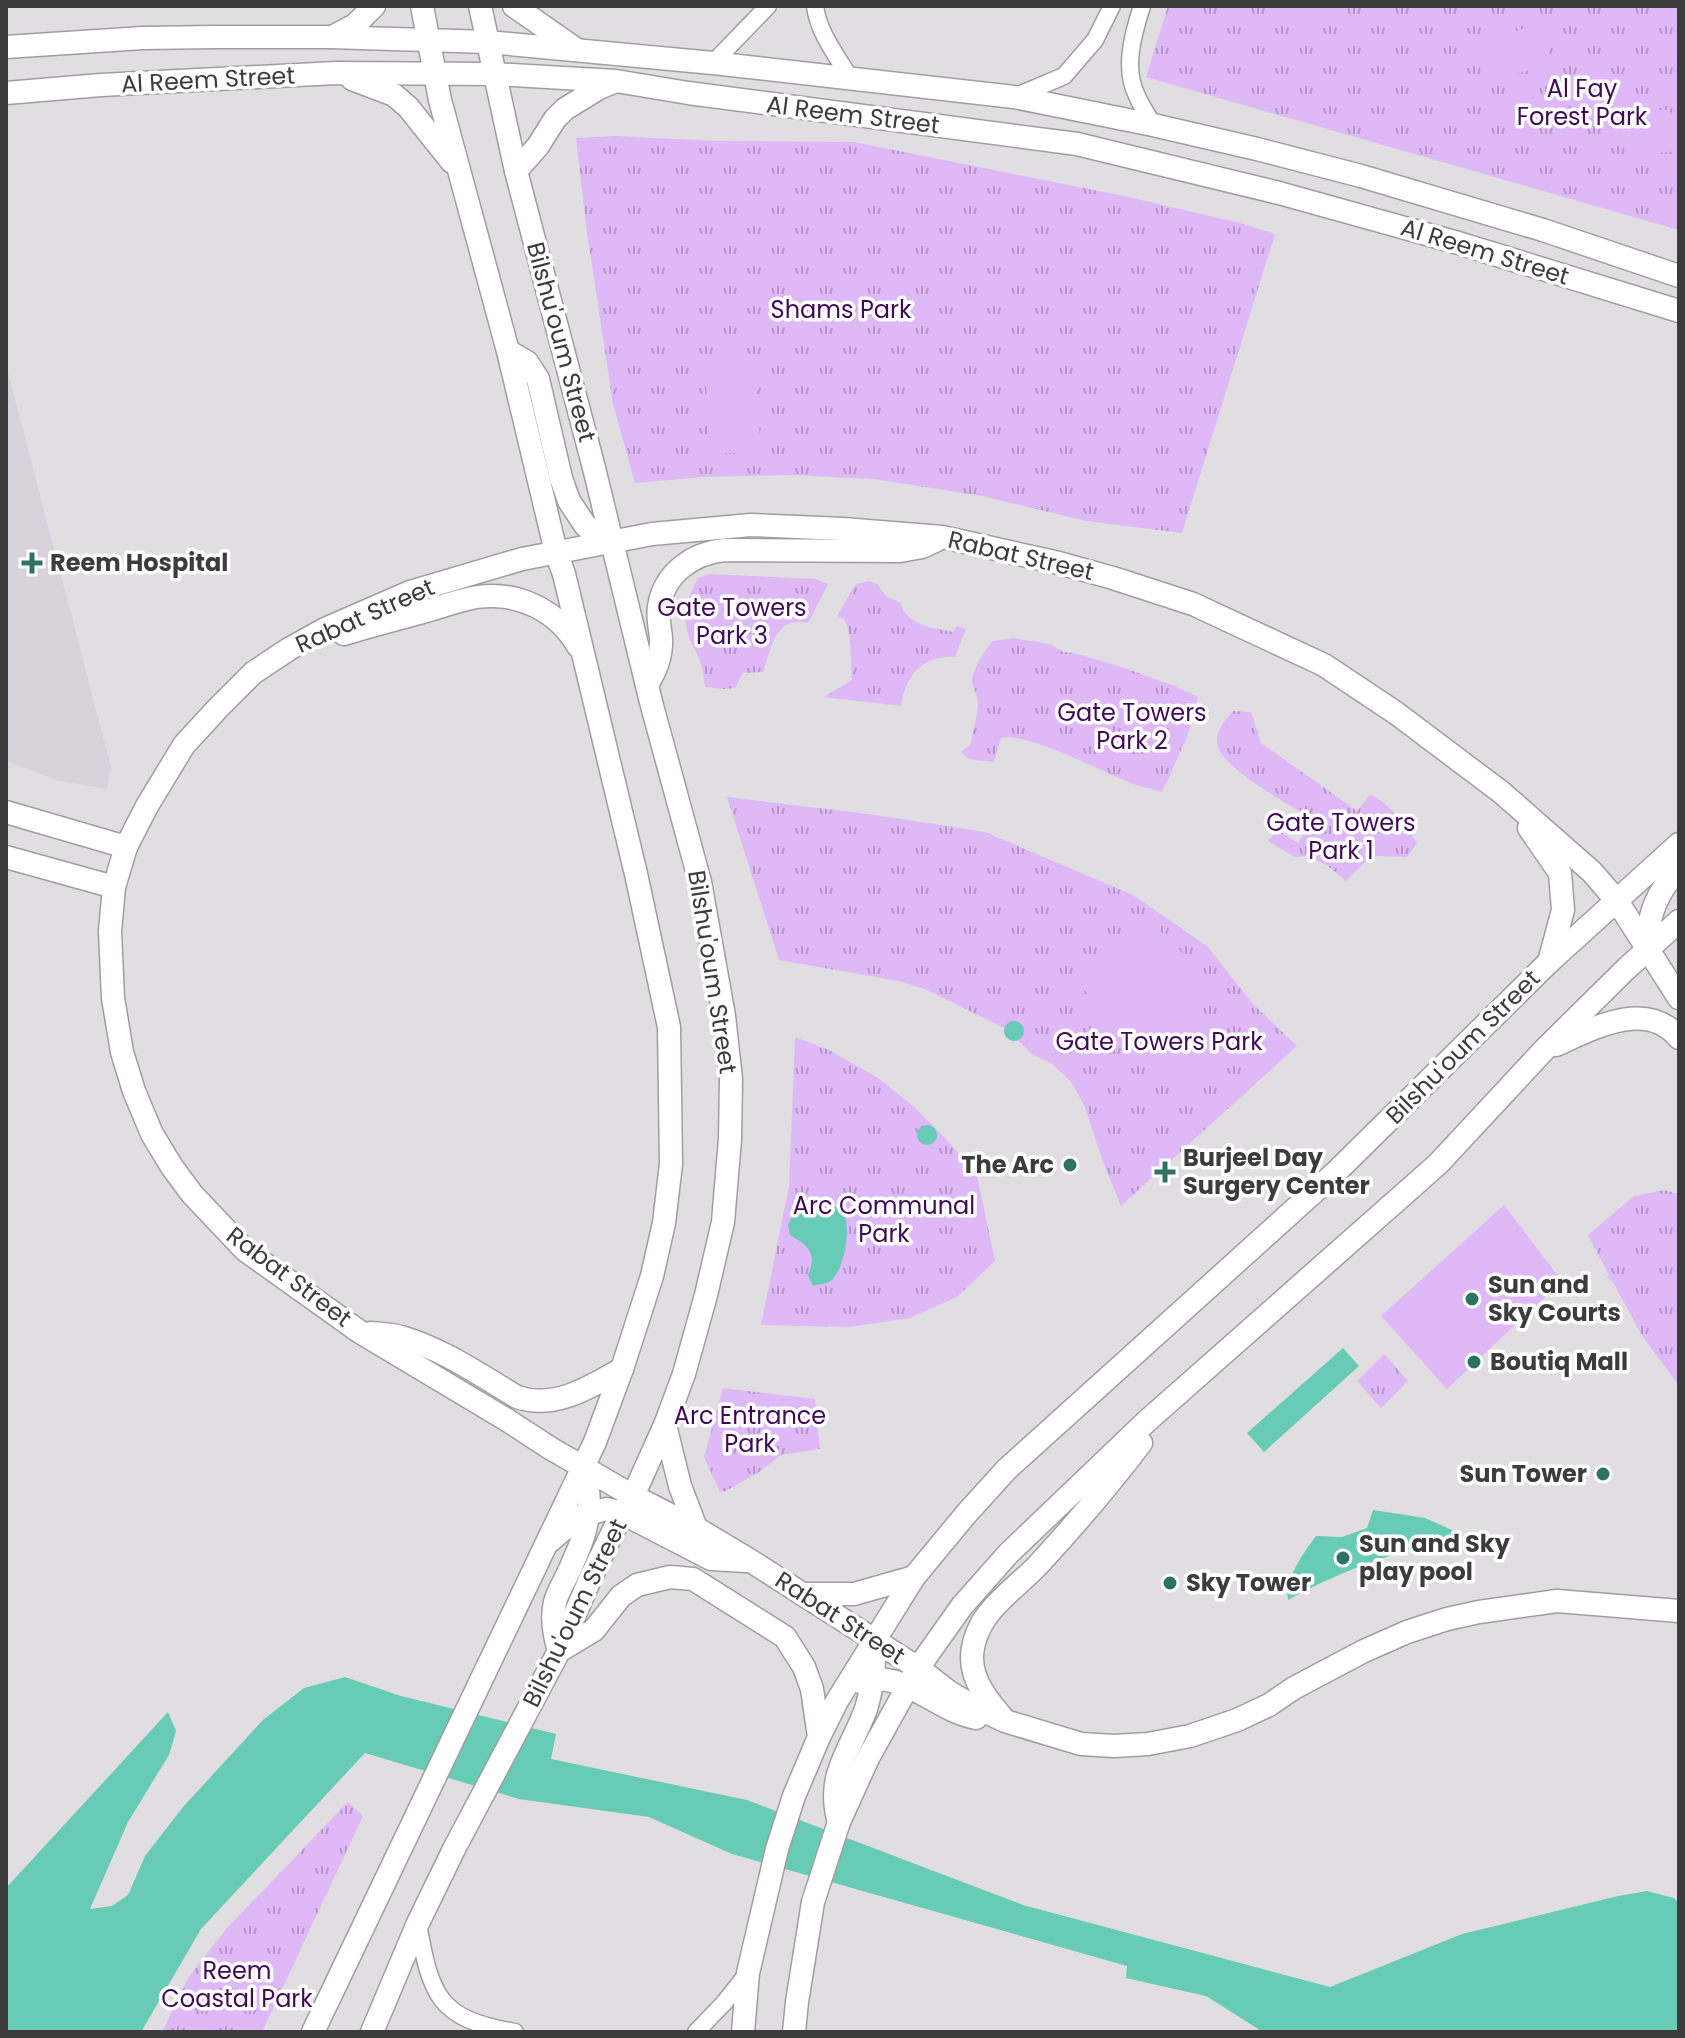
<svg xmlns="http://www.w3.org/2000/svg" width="1685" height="2038" font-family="Poppins,sans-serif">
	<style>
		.built { fill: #d8d2dc }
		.park { fill: url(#park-tufts) }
		.garden { fill: #deb8f7 }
		.water { fill: #67cbb6 }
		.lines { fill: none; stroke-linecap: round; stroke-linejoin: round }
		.street-casing { stroke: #a09da1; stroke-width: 19 }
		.secondary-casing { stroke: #a09da1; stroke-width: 25 }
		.street { stroke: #fff; stroke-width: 16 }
		.secondary { stroke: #fff; stroke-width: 22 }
		.poi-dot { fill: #2e7264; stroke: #fff; stroke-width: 3 }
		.labels { text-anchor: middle; stroke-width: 7; stroke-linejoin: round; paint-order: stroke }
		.street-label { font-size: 24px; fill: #3d3c3d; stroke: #fff }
		.park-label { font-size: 24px; fill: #400a58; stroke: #fff }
		.poi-label { font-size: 24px; font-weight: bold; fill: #3d3c3d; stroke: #fff; text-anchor: start }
	</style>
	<defs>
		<pattern id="park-tufts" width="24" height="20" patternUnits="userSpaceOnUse" patternTransform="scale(2)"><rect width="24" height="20" fill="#deb8f7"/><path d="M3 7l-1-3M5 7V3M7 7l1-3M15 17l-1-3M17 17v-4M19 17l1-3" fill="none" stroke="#b597c9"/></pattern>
	</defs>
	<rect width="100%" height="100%" fill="#e1dee2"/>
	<polygon class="built" points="6,365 111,767 107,789 60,781 6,761"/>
	<g class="park">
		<polygon points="1168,6 1679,6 1679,230 1146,77"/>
		<polygon points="614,136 716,141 854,142 1124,196 1240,223 1275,234 1182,533 1086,521 982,496 874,479 791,475 702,477 635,483 613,404 587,232 576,138"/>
		<path d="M 709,574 L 816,579 L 828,584 L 808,623 C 774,616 772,648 763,672 L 743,673 L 735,688 L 723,689 L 706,687 L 704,683 C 704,670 702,664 696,652 C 680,622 683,607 698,578 Z"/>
		<path d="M 869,581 L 877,584 L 886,596 L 901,603 C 906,626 934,628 953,632 L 957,626 L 966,629 L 955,657 C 923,655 905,676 901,706 L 824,697 L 852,680 L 850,641 L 848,628 L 844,619 L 837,616 L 856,584 Z"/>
		<path d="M 1013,638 L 1050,644 L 1063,652 L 1074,653 L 1122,667 L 1172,685 L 1198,697 L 1187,737 L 1162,792 C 1150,788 1137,786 1126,781 C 1099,770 1027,732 1001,738 L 994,762 L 969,759 L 961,752 L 971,744 C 972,730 977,719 978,706 C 978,692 973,690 972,681 C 971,671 986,649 993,641 Z"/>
		<path d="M 1233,711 L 1251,712 L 1261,743 L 1357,811 L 1371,794 C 1391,806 1405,824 1417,843 L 1407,857 L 1377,856 L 1364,863 L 1346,881 L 1327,865 L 1308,856 L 1295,857 L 1268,841 L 1278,830 L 1298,843 L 1314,820 C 1293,806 1219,768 1217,743 C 1216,730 1225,720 1233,711 Z"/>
		<polygon points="727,797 876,815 985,832 1133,895 1207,946 1252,1003 1297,1046 1121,1206 1102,1159 1085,1107 1072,1083 1051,1063 1033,1055 1006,1029 925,989 898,981 779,960"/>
		<polygon points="795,1037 829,1050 878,1078 913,1106 945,1138 977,1175 995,1261 957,1297 910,1318 849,1327 761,1325 789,1187"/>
		<polygon points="1664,1190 1679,1194 1679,1386 1641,1334 1613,1282 1607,1278 1609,1275 1588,1235 1634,1196"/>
		<polygon points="1384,1354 1408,1381 1381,1408 1357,1381"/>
		<polygon points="723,1388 815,1399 820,1449 781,1455 759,1472 726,1491 720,1492 704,1457"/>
		<polygon points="348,1802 363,1816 262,2032 162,2032 188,1978 227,1928"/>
	</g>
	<g class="garden">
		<polygon points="1290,6 1347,6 1348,13 1290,16"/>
		<polygon points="1542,24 1552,63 1485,84 1472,43"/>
		<polygon points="1676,38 1679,38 1679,114 1671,104"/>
		<polygon points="1623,89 1635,110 1669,110 1679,130 1678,151 1650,154 1624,149 1600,120 1600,108"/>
		<polygon points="754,364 761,452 710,454 705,368"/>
		<polygon points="1146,917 1208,978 1182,1004 1189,1016 1233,1056 1194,1096 1083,989 1117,955 1119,956 1112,948"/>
		<polygon points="1504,1205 1562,1281 1447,1389 1381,1316"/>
	</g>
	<g class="water">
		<circle cx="1014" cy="1031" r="10"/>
		<circle cx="927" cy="1135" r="10"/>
		<path d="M 832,1204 C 833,1205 842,1211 842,1211 C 853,1226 844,1268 832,1280 C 827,1284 820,1284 813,1286 L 808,1275 C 818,1254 808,1245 790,1235 L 788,1225 L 792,1217 L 801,1213 L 811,1214 Z"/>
		<polygon points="1343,1348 1359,1366 1264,1452 1247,1433"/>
		<path d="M 1373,1510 L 1425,1518 L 1463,1535 C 1402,1550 1343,1569 1288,1600 C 1284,1580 1304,1552 1316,1536 L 1342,1537 L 1367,1528 Z"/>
		<polygon points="345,1677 401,1696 556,1734 551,1759 747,1800 1023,1905 1330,1987 1462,1934 1618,1896 1647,1891 1674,1898 1679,1903 1679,2032 1263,2032 1206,1996 1126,1978 1127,1966 732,1854 649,1817 519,1799 365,1753 201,1929 141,2032 6,2032 6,1888 168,1712 176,1731 169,1755 128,1822 90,1909 112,1906 128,1895 145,1856 183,1807 263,1720 304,1688"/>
	</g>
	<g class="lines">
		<defs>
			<g id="street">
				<path d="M 815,6 C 818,32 837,56 850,78"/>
				<path d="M 1142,6 C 1133,34 1123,68 1137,96 C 1141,106 1148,115 1153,125"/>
				<polyline points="713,63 768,6"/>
				<polyline points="1014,97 1064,76 1095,40 1112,6"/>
				<path d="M 418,1924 C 431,1995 437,2019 515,2032"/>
				<polyline points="696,2032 724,2003 747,1974"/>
			</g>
			<g id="secondary">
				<polyline points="514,6 577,50"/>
				<polyline points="334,36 355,25 374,6"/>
				<polyline points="6,47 143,38 215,37 330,37 488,42 713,63 1014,97 1153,125 1257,149 1361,176 1543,230 1679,276"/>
				<polyline points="352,79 394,95 408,107 452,162"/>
				<polyline points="6,93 101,85 336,73 494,74 616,81 688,93 1077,144 1279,193 1455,242 1679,311"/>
				<polyline points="516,171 538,146 555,119 565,109 599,88 614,82"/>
				<polyline points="508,351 527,362 538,379 561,478 569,501 585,525 596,535 613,541"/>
				<path d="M 344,634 C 370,626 397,619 423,612 C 441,607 459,600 477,597 C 518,591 558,611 578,646"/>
				<path d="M 647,685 C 656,670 662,656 661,638 C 660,627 657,617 659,607 C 664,573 693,553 725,550 L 900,551 L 922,547 L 937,540"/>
				<polyline points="6,812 126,847"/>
				<polyline points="1529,828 1560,873 1563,910 1549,962"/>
				<polyline points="6,857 114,887"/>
				<path d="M 1648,950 C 1646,918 1656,892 1679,869"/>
				<polyline points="1679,998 1617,901 1592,872 1501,792 1396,713 1324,665 1193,604 1113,578 1059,563 942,537 843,529 751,525 652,534 522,559 410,592 325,629 289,649 253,673 218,708 184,745 147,806 126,847 114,887 110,931 113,998 122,1052 134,1091 152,1134 172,1167 192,1194 245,1250 360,1332 507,1420 550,1448 633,1496 696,1528 751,1561 918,1668 949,1692 973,1706 1005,1721 1081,1744 1114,1746 1148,1744 1190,1736 1237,1720 1269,1705 1294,1688 1364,1651 1407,1632 1447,1619 1479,1612 1557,1601 1679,1611"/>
				<path d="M 1556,1045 C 1592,1029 1647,998 1679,1038"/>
				<path d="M 370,1333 C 381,1334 391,1334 401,1337 C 443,1349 480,1375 517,1397 C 555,1410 590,1387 622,1369"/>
				<polyline points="665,1425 680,1486 696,1528"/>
				<polyline points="550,1541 578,1517 606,1509 622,1513 711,1559 746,1561"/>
				<polyline points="802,1594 854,1594 914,1577"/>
				<polyline points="559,1651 594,1630 621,1596 637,1585 670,1577 693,1579 785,1637 804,1667 812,1689 819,1737"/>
				<path d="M 559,1651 C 554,1635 551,1619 555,1602 C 559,1588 568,1576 573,1562 C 588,1530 595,1500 582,1467"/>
				<path d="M 860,1682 C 903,1668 934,1710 976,1718"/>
				<path d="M 1002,1717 C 988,1701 972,1681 972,1658 C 972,1644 978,1628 986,1617 C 1000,1597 1021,1583 1038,1565 C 1074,1526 1109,1485 1141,1443"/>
				<path d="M 839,1822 C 825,1776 851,1750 866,1709 C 873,1686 875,1664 874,1640"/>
				<polyline points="313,2032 595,1442 622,1369 652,1276 664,1223 671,1164 669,1027 636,874 564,574 556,552 508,351 440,100 422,6"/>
				<polyline points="372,2032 418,1923 454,1849 559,1651 591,1577 622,1513 633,1496 665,1425 684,1374 706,1295 723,1222 730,1139 731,1079 724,1016 700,882 651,702 594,468 516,171 480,6"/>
				<polyline points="743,2032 748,1973 777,1849 794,1796 819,1737 837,1701 914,1577 967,1513 1007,1469 1335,1173 1549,962 1679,844"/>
				<polyline points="794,2032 797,2002 813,1902 839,1822 868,1758 918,1668 962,1606 1008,1554 1147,1421 1438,1164 1544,1050 1626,969 1679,921"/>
			</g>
		</defs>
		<use href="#street" class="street-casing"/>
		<use href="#secondary" class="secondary-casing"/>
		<use href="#street" class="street"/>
		<use href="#secondary" class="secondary"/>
	</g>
	<g class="poi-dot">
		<path d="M28 551h8v8h8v8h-8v8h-8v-8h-8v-8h8z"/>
		<circle cx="1070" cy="1165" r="8"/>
		<path d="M1161 1160h8v8h8v8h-8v8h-8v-8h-8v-8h8z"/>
		<circle cx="1472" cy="1299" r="8"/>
		<circle cx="1474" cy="1362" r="8"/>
		<circle cx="1603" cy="1474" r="8"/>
		<circle cx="1343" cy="1558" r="8"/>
		<circle cx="1170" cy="1583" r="8"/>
	</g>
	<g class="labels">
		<g class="street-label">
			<text transform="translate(208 80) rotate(-3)" y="8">Al Reem Street</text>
			<text transform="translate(853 115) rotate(7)" y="8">Al Reem Street</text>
			<text transform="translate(1485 252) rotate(17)" y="8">Al Reem Street</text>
			<text transform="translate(561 342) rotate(75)" y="8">Bilshu'oum Street</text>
			<text transform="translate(1021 556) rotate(13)" y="8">Rabat Street</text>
			<text transform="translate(365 616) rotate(-24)" y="8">Rabat Street</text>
			<text transform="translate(712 972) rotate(81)" y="8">Bilshu'oum Street</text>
			<text transform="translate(1463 1047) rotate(-45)" y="8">Bilshu'oum Street</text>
			<text transform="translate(289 1277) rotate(37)" y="8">Rabat Street</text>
			<text transform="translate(575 1613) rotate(-64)" y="8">Bilshu'oum Street</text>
			<text transform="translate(840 1618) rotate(33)" y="8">Rabat Street</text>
		</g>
		<g class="park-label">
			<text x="1582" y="97">Al Fay<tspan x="1582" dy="28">Forest Park</tspan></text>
			<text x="841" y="318">Shams Park</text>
			<text x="732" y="616">Gate Towers<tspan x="732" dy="28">Park 3</tspan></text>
			<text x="1132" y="721">Gate Towers<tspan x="1132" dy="28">Park 2</tspan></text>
			<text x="1341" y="831">Gate Towers<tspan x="1341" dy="28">Park 1</tspan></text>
			<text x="1159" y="1050">Gate Towers Park</text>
			<text x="884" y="1214">Arc Communal<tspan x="884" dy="28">Park</tspan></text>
			<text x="750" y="1424">Arc Entrance<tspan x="750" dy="28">Park</tspan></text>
			<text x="237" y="1979">Reem<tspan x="237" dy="28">Coastal Park</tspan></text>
		</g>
		<g class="poi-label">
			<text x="50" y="571">Reem Hospital</text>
			<text x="1183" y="1166">Burjeel Day<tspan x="1183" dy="28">Surgery Center</tspan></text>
			<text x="1054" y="1173" text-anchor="end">The Arc</text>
			<text x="1488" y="1293">Sun and<tspan x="1488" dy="28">Sky Courts</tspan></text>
			<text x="1490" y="1370">Boutiq Mall</text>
			<text x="1587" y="1482" text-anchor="end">Sun Tower</text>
			<text x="1359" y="1552">Sun and Sky<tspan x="1359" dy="28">play pool</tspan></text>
			<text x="1186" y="1591">Sky Tower</text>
		</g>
	</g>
	<rect width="1685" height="2038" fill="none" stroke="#3d3c3d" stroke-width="16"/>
</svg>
